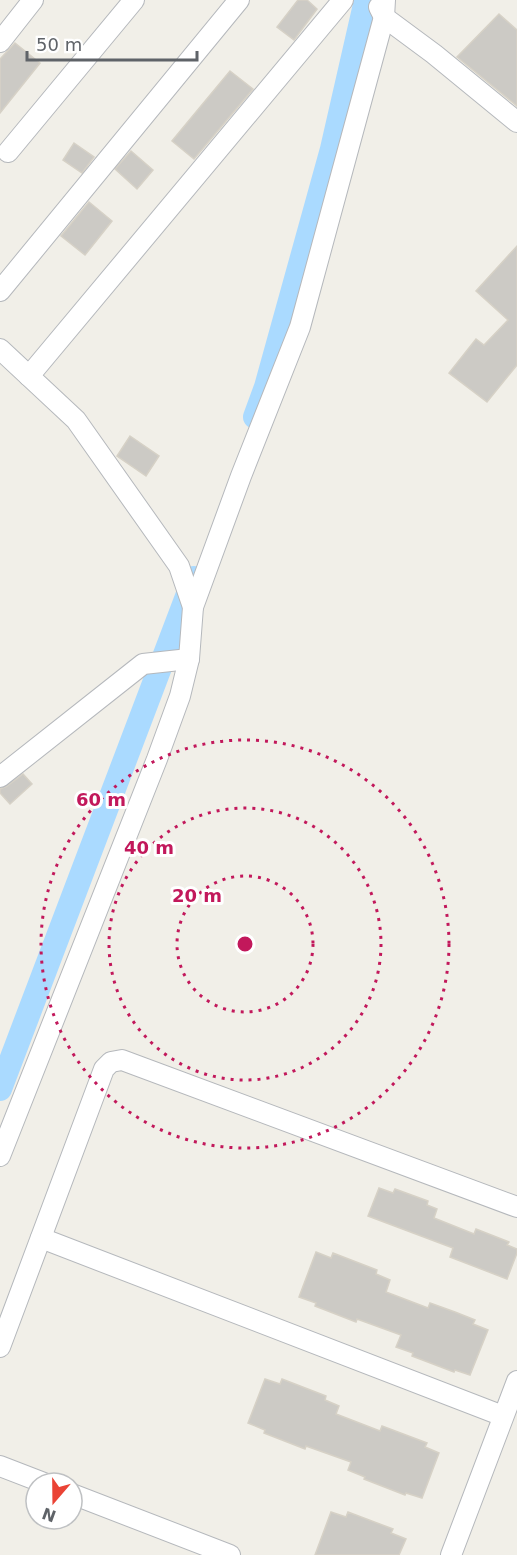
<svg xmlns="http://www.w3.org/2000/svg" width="517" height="1555" font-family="'DejaVu Sans',sans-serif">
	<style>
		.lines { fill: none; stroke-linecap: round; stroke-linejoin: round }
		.canal { stroke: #aadaff; stroke-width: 24 }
		.building { fill: #cccac5; stroke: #d6d1c6; stroke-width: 1.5 }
		.minor-casing { stroke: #b5b8bc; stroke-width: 22 }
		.minor { stroke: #fff; stroke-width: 20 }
		.ring { fill: none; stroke: #c2185b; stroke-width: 3; stroke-dasharray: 3 6 }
		.centre { fill: #c2185b; stroke: #fff; stroke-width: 3 }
		.ring-label { font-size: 18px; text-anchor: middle; font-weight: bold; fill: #c2185b; stroke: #fff; stroke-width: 6; stroke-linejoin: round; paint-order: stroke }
	</style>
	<rect width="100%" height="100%" fill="#f1efe8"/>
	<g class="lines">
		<g class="canal">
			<polyline points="255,417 266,387 332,149 366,0"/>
			<polyline points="0,1089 194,578"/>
		</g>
	</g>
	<g class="building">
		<polygon points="298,0 307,0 317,9 294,40 277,27"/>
		<polygon points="499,14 517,30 517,106 457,57"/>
		<polygon points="15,43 40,63 0,113 0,59"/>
		<polygon points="230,71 253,89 194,159 172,141"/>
		<polygon points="74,143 94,157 82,173 63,160"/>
		<polygon points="131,151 153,170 137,189 115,169"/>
		<polygon points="89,202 112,221 85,255 61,236"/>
		<polygon points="517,246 517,365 487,402 449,373 476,339 484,345 508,320 476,291"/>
		<polygon points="130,436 159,456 146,476 117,456"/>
		<polygon points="23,774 32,784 10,804 0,793 0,789 7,786"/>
		<polygon points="379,1188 393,1193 395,1189 428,1201 427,1205 437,1209 434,1218 474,1234 476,1229 509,1242 507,1245 517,1249 517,1253 507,1279 450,1257 453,1248 368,1216"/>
		<polygon points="316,1252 331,1258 333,1253 377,1270 376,1274 390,1280 386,1292 428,1308 430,1303 455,1312 475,1320 473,1324 488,1330 470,1375 455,1370 454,1372 412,1356 413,1353 396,1347 401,1335 357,1319 356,1322 315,1306 316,1303 299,1297"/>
		<polygon points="265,1379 280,1384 282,1379 326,1396 325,1400 339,1406 336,1414 380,1431 382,1426 427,1443 425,1447 439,1453 422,1498 406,1493 405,1495 364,1479 365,1477 348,1470 351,1462 306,1446 305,1449 264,1433 265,1430 248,1423"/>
		<polygon points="331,1512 346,1517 348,1512 393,1529 391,1533 406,1539 399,1555 315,1555"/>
	</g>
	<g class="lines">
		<defs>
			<g id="minor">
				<polyline points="379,7 384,17 434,54 517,122"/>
				<polyline points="0,42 33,0"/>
				<polyline points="8,152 134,0"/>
				<polyline points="0,291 239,0"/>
				<polyline points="0,349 76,420 179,566 193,607"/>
				<polyline points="29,376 343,0"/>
				<polyline points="0,777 143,664 189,659"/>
				<polyline points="0,1156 157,759 180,696 189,659 193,607 241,476 300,327 384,17 385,0"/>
				<polyline points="41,1238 503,1416"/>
				<polyline points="0,1347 104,1069 111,1062 122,1060 517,1207"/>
				<polyline points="0,1466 44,1483"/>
				<polyline points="72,1494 230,1555"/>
				<polyline points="451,1555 517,1381"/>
			</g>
		</defs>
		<use href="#minor" class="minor-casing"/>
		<use href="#minor" class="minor"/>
	</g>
	<g class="ring">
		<circle cx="245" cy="944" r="68"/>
		<circle cx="245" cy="944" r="136"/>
		<circle cx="245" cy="944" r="204"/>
	</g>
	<circle cx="245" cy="944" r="9" class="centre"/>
	<g class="ring-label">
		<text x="101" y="806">60 m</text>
		<text x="149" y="854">40 m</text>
		<text x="197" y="902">20 m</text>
	</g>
	<g transform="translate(54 1501) rotate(200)"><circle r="28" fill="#ffffff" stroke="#bfc1c3" stroke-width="1.5"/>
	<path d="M0-4.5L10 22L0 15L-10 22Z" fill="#ea4335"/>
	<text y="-9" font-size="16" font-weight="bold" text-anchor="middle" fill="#5f6368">N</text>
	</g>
	<path d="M27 51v9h170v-9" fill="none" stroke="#5f6368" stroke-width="3"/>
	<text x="36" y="51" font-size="18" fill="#5f6368" stroke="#ffffff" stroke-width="4.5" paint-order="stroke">50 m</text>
</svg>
